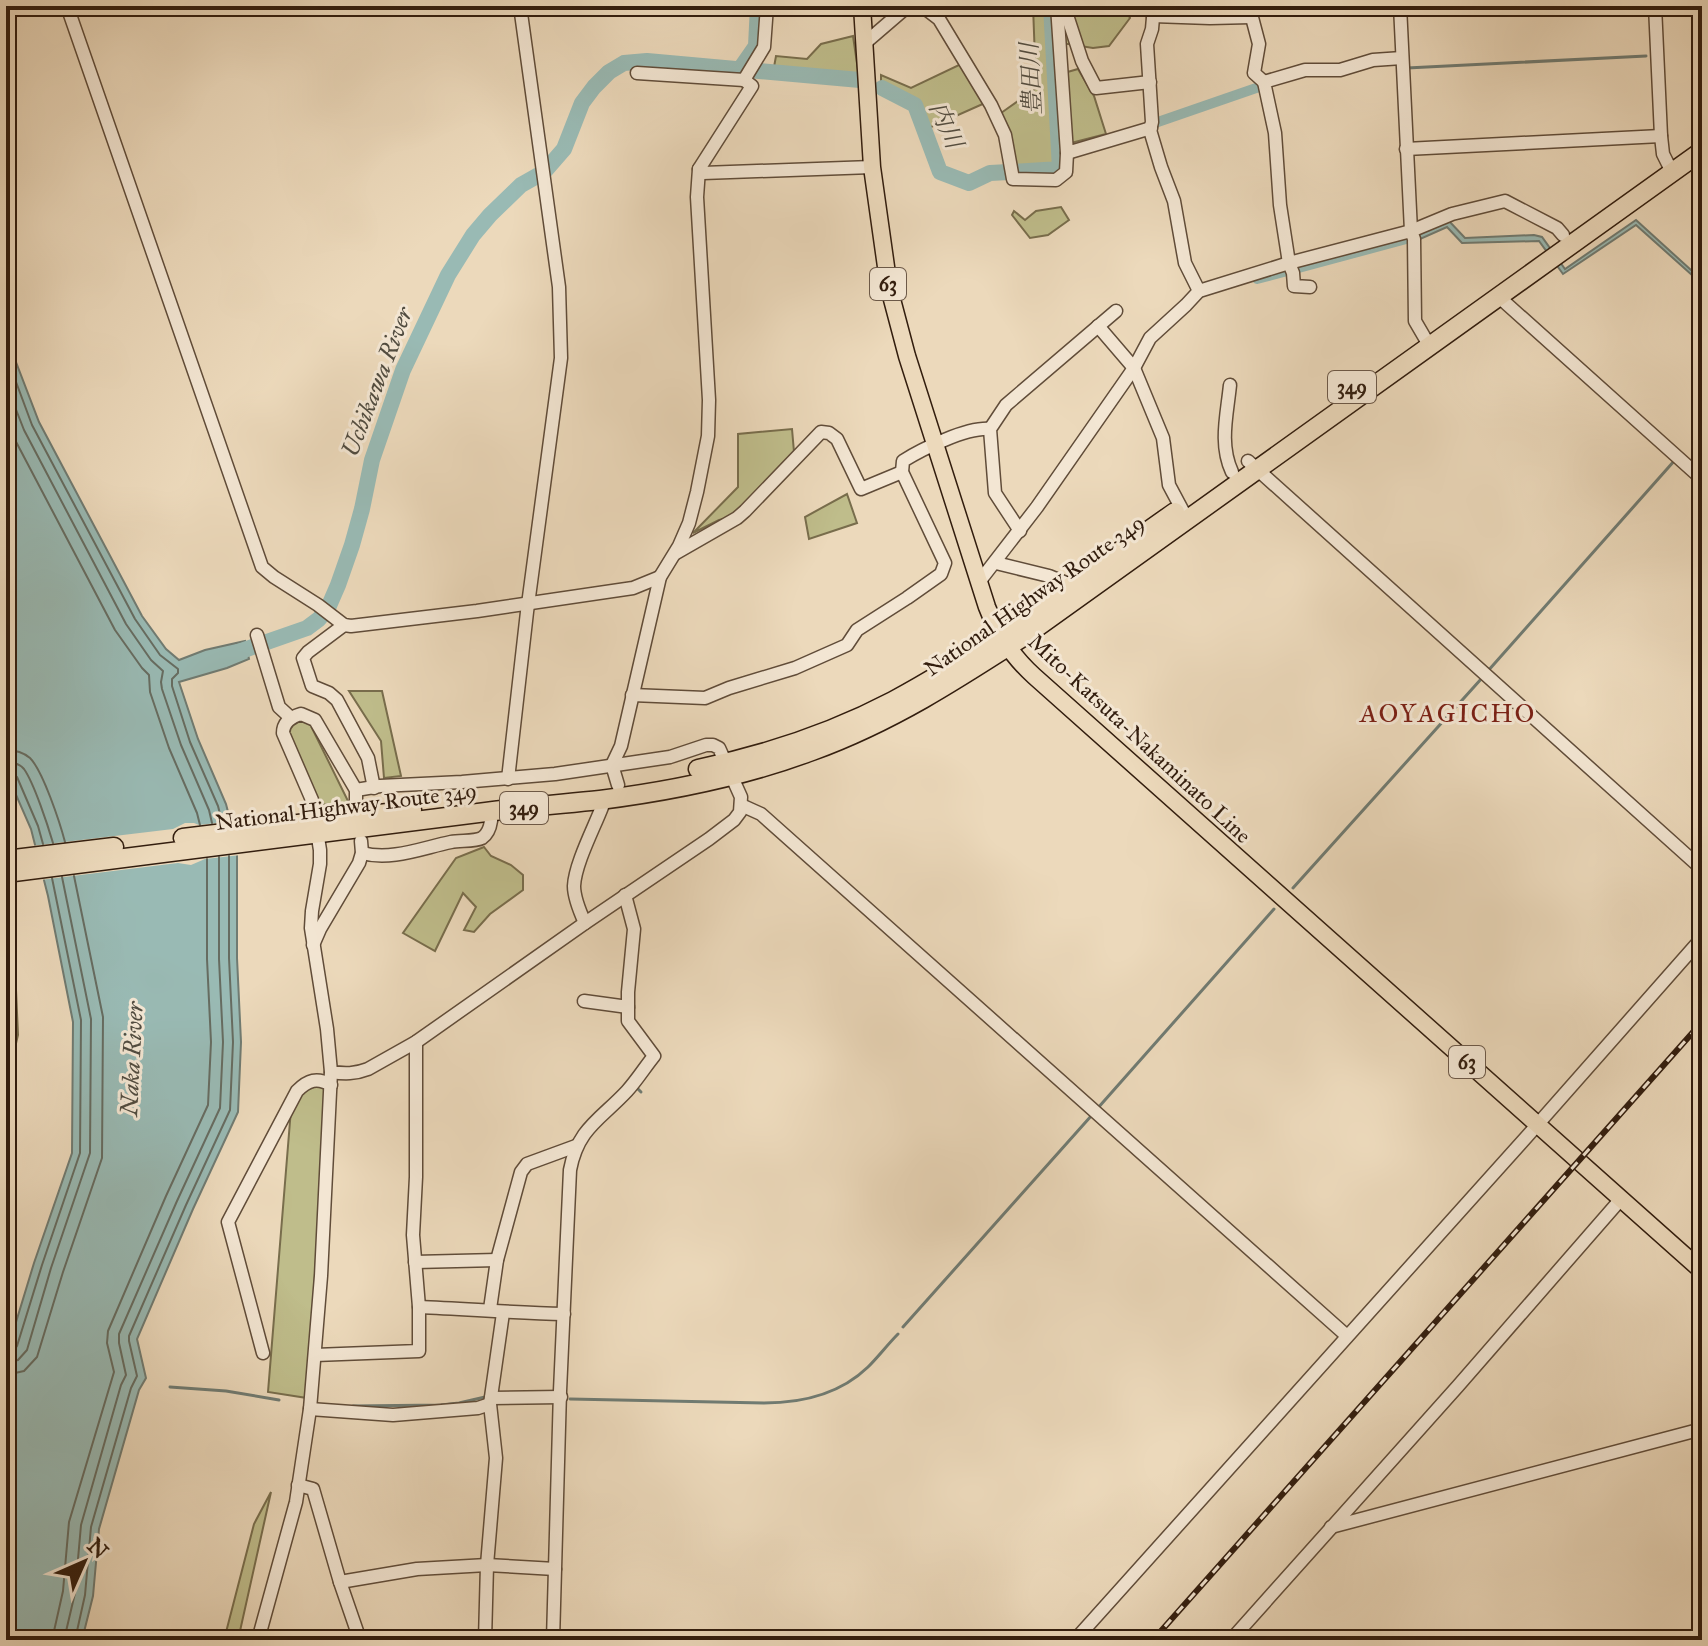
<svg xmlns="http://www.w3.org/2000/svg" width="1708" height="1646" font-family="'IM FELL Great Primer','Noto Serif JP',serif">
	<style>
		.green { fill: #bfbd8b; stroke: #786d4c; stroke-width: 2 }
		.water { fill: #99bab4; stroke: #707b72; stroke-width: 2 }
		.pier { fill: #ecd9bb }
		.lines { fill: none; stroke-linecap: round; stroke-linejoin: round }
		.shore { stroke: #666c61; stroke-width: 2 }
		.stream { stroke: #707b72; stroke-width: 3 }
		.canal { stroke: #99bab4; stroke-width: 10 }
		.river { stroke: #99bab4; stroke-width: 16 }
		.minor-casing { stroke: #604c39; stroke-width: 15 }
		.major-casing { stroke: #321d0e; stroke-width: 19 }
		.highway-casing { stroke: #321d0e; stroke-width: 21 }
		.minor { stroke: #f3e6d3; stroke-width: 12 }
		.major { stroke: #ecd9bb; stroke-width: 16 }
		.highway { stroke: #ecd9bb; stroke-width: 18 }
		.rail-casing { stroke: #321d0e; stroke-width: 6 }
		.rail { stroke: #f3e6d3; stroke-width: 3; stroke-dasharray: 9; stroke-linecap: butt }
		.labels { text-anchor: middle; stroke-width: 6; stroke-linejoin: round; paint-order: stroke }
		.shield { fill: #f3e6d3; stroke: #6c5949; stroke-width: 2 }
		.shield-label { font-size: 20px; font-weight: bold; fill: #321d0e }
		.street-label { font-size: 22px; fill: #321d0e; stroke: #f3e6d3 }
		.water-label { font-size: 24px; font-style: italic; fill: #514c40; stroke: #f3e6d3 }
		.quarter-label { font-size: 26px; letter-spacing: 2px; fill: #7a1f14; stroke: #f3e6d3 }
	</style>
	<rect width="100%" height="100%" fill="#ecd9bb"/>
	<filter id="stains"><feTurbulence type="fractalNoise" baseFrequency=".0025" numOctaves="4"/><feColorMatrix values="0 0 0 0 .2 0 0 0 0 .09 0 0 0 0 .02 0 0 0 .5 -.17"/></filter>
	<radialGradient id="worn" r=".72"><stop offset=".6" stop-color="#630" stop-opacity="0"/><stop offset="1" stop-color="#630" stop-opacity=".3"/></radialGradient>
	<g class="green">
		<polygon points="1033,6 1048,6 1055,164 1016,166 1010,137 1001,113 1039,86 1035,59"/>
		<polygon points="1060,6 1124,6 1130,18 1109,46 1093,48 1061,43"/>
		<polygon points="853,36 859,77 774,67 776,56 807,59 821,44"/>
		<polygon points="961,64 985,103 929,128 917,102 881,84 881,75 911,88"/>
		<polygon points="1078,69 1094,96 1106,134 1071,143 1064,73"/>
		<polygon points="1061,207 1069,220 1048,235 1030,238 1012,215 1014,211 1025,220 1036,211"/>
		<polygon points="792,429 794,452 734,517 719,520 693,533 738,487 738,434"/>
		<polygon points="847,494 857,523 809,539 805,517"/>
		<polygon points="349,691 382,691 401,776 384,778 381,741"/>
		<polygon points="301,718 309,722 349,803 317,805 288,729"/>
		<polygon points="484,847 491,856 511,865 523,875 523,890 490,914 474,932 464,930 476,907 463,893 435,951 403,933 456,858"/>
		<polygon points="6,944 14,945 18,1035 6,1086"/>
		<polygon points="306,1086 327,1087 307,1398 268,1392 291,1109"/>
		<polygon points="271,1492 238,1640 224,1640 254,1524"/>
	</g>
	<g class="water">
		<polygon points="1636,220 1702,280 1702,284 1636,225 1563,274 1539,241 1462,243 1447,227 1418,240 1415,233 1449,221 1465,238 1534,235 1542,237 1565,269"/>
		<polygon points="6,336 39,422 142,616 166,649 179,660 205,650 245,641 249,659 227,668 179,682 198,739 226,804 237,847 237,958 241,1042 238,1112 193,1209 137,1339 146,1378 139,1390 99,1529 93,1596 82,1640 6,1640 6,1355 34,1263 72,1153 73,1022 48,896 31,829 6,772"/>
	</g>
	<polygon class="pier" points="234,821 241,846 241,855 205,859 191,865 178,863 40,880 31,846 173,829 185,823 194,823 199,825"/>
	<g class="lines">
		<g class="shore">
			<polyline points="6,355 32,425 135,619 160,655 178,669 178,673 172,679 172,686 190,742 218,806 222,822"/>
			<polyline points="6,384 24,430 126,624 151,660 163,671 161,682 162,689 181,745 209,810 212,823"/>
			<polyline points="6,418 13,436 115,630 142,668 149,675 150,692 169,748 197,813 200,825"/>
			<path d="M 6,750 C 15,750 23,752 30,758 C 43,771 60,823 65,842"/>
			<path d="M 6,762 C 13,762 19,763 24,769 C 34,783 48,826 53,843"/>
			<polyline points="6,772 12,773 17,777 38,826 43,844"/>
			<polyline points="6,1353 13,1352 17,1346 42,1265 80,1153 81,1020 52,878"/>
			<polyline points="6,1363 18,1360 27,1350 51,1268 90,1153 91,1019 62,877"/>
			<polyline points="6,1375 24,1371 37,1357 63,1272 102,1158 103,1017 74,876"/>
			<polyline points="52,1640 63,1591 69,1522 114,1372 107,1343 108,1331 166,1196 208,1105 211,1042 207,959 207,859"/>
			<polyline points="64,1640 75,1593 81,1525 121,1385 126,1375 119,1343 119,1334 177,1201 220,1108 223,1042 219,959 219,857"/>
			<polyline points="75,1640 85,1595 91,1527 131,1388 137,1376 129,1341 129,1336 186,1205 230,1110 233,1042 229,958 229,856"/>
		</g>
		<g class="stream">
			<polyline points="1407,68 1646,56"/>
			<polyline points="1487,672 1675,460"/>
			<polyline points="1293,888 1482,678"/>
			<polyline points="635,1086 641,1092"/>
			<polyline points="1097,1109 1274,909"/>
			<polyline points="903,1327 1092,1115"/>
			<polyline points="170,1387 226,1391 279,1400"/>
			<path d="M 570,1399 L 764,1403 C 802,1403 840,1394 868,1367 C 879,1356 888,1344 898,1334"/>
			<polyline points="353,1406 441,1405 459,1403 485,1397"/>
		</g>
		<g class="canal">
			<polyline points="1155,123 1262,86"/>
			<polyline points="1257,279 1410,238"/>
		</g>
		<g class="river">
			<polyline points="740,69 756,46 758,6"/>
			<polyline points="882,88 915,105 940,172 969,183 990,173 1009,172"/>
			<polyline points="1014,172 1060,169 1051,6"/>
			<polyline points="227,656 307,628 319,619 328,608 338,585 352,545 362,509 372,460 403,370 448,275 473,235 490,215 521,185 544,172 564,149 582,103 594,87 609,72 624,63 647,61 860,80"/>
		</g>
		<defs>
			<g id="minor">
				<polyline points="67,6 262,567 274,577 318,605 344,625 351,626 477,611 633,588 660,577"/>
				<polyline points="922,6 939,19 991,105 1005,135 1013,179 1056,180 1066,172 1067,153"/>
				<polyline points="1057,6 1067,153 1151,128"/>
				<polyline points="1058,6 1067,15 1082,61 1096,88 1150,82"/>
				<polyline points="1154,6 1152,29 1147,44 1152,122 1150,130 1161,167 1174,201 1185,263 1199,291"/>
				<polyline points="1249,6 1259,44 1254,73 1264,82"/>
				<polyline points="1400,6 1411,231 1414,239 1415,321 1429,345"/>
				<polyline points="1655,6 1661,136 1663,154 1672,172"/>
				<polyline points="1153,16 1210,18 1251,17"/>
				<polyline points="865,43 908,6"/>
				<polyline points="637,73 744,80"/>
				<polyline points="1406,149 1661,136"/>
				<polyline points="699,169 703,173 872,167"/>
				<polyline points="1310,287 1294,286 1293,273 1289,263 1280,205 1275,133 1264,82 1305,70 1340,70 1373,60 1402,58"/>
				<polyline points="1499,297 1702,479"/>
				<polyline points="1098,326 1134,368 1163,438 1169,485 1185,515"/>
				<path d="M 1230,385 C 1227,415 1219,444 1232,472"/>
				<polyline points="1248,461 1702,869"/>
				<polyline points="1020,531 995,493 990,429 1006,405 1116,311"/>
				<polyline points="676,553 737,518 745,511 821,432 829,433 837,439 861,489 902,472"/>
				<polyline points="996,563 1049,576 1071,585"/>
				<polyline points="979,582 1037,507 1134,368 1150,338 1186,305 1199,291 1289,263 1411,231 1452,214 1505,201 1557,228 1563,235"/>
				<polyline points="344,625 308,652 303,658 312,686 329,693 337,700 368,758 374,788"/>
				<polyline points="257,635 279,707 291,718"/>
				<path d="M 632,695 L 705,698 L 729,688 L 795,668 L 847,645 L 857,630 L 907,598 L 941,574 L 945,563 L 902,472 L 903,461 C 922,449 967,427 990,429"/>
				<polyline points="508,779 527,612 561,358 559,287 520,6"/>
				<polyline points="618,785 612,765 621,746 660,577 679,546 689,523 697,492 708,436 709,400 697,197 699,169 752,86 744,80 764,47 767,6"/>
				<path d="M 356,790 L 380,786 L 462,782 L 555,774 L 670,757 L 706,745 L 713,745 L 719,748 L 741,797 L 740,812 L 734,820 L 709,839 L 585,923 L 416,1042 L 368,1069 C 355,1074 345,1074 331,1072 L 327,1029 L 311,928 L 312,911 L 320,864 L 320,850 L 312,800 L 283,733 C 283,722 291,717 301,714 L 315,720 L 356,790 L 356,804"/>
				<polyline points="741,805 761,814 1347,1336"/>
				<path d="M 362,853 C 391,861 422,848 451,842 C 460,840 474,842 482,838 C 488,834 490,828 491,821"/>
				<path d="M 585,923 C 580,912 574,898 574,886 C 575,864 594,828 602,807 L 603,799"/>
				<polyline points="313,945 320,929 359,863 362,853 361,841"/>
				<polyline points="584,1001 628,1007"/>
				<polyline points="415,1262 497,1260"/>
				<path d="M 419,1307 C 468,1309 515,1313 564,1314"/>
				<polyline points="490,1309 497,1260 521,1172 527,1164 576,1146"/>
				<path d="M 263,1353 L 228,1222 L 297,1091 C 308,1080 317,1077 331,1085"/>
				<polyline points="315,1355 419,1351 419,1307 413,1235 416,1177 416,1042"/>
				<polyline points="491,1398 561,1397"/>
				<polyline points="310,1409 393,1415 478,1408 490,1404"/>
				<polyline points="298,1485 313,1489 340,1582 360,1640"/>
				<polyline points="1331,1527 1702,1429"/>
				<polyline points="340,1582 417,1569 487,1565 555,1569"/>
				<polyline points="553,1636 564,1637 577,1640"/>
				<polyline points="258,1640 296,1502 310,1409 321,1276 331,1072"/>
				<polyline points="485,1640 487,1565 496,1458 490,1404 503,1313"/>
				<path d="M 553,1640 L 560,1391 L 570,1170 C 578,1128 600,1120 627,1091 C 637,1080 645,1067 654,1056 L 628,1021 L 628,992 L 634,929 L 625,895"/>
				<polyline points="1075,1640 1530,1133 1702,938"/>
				<polyline points="1231,1640 1458,1386 1621,1199"/>
			</g>
			<path id="major" d="M 862,6 L 872,167 L 889,288 L 907,356 L 987,607 C 997,633 1013,657 1034,676 L 1702,1271"/>
			<g id="highway">
				<path d="M 698,769 C 765,755 832,733 893,701 C 992,648 1083,576 1175,512"/>
				<polyline points="183,838 412,810"/>
				<polyline points="6,860 114,847"/>
				<path d="M 6,873 C 166,853 326,833 486,812 C 524,807 562,804 600,800 C 671,791 745,776 812,751 C 892,722 958,679 1029,633 L 1702,151"/>
			</g>
		</defs>
		<use href="#minor" class="minor-casing"/>
		<use href="#major" class="major-casing"/>
		<use href="#highway" class="highway-casing"/>
		<use href="#minor" class="minor"/>
		<use href="#major" class="major"/>
		<use href="#highway" class="highway"/>
		<defs>
			<polyline id="rail" points="1153,1640 1702,1022"/>
		</defs>
		<use href="#rail" class="rail-casing"/>
		<use href="#rail" class="rail"/>
	</g>
	<g class="labels">
		<g class="shield">
			<rect x="870" y="268" width="36" height="32" rx="6"/>
			<rect x="1328" y="371" width="48" height="32" rx="6"/>
			<rect x="500" y="792" width="48" height="32" rx="6"/>
			<rect x="1449" y="1046" width="36" height="32" rx="6"/>
		</g>
		<g class="shield-label">
			<text x="888" y="291">63</text>
			<text x="1352" y="394">349</text>
			<text x="524" y="815">349</text>
			<text x="1467" y="1069">63</text>
		</g>
		<g class="street-label">
			<text transform="translate(1034 595) rotate(-35)" y="8">National Highway Route 349</text>
			<text transform="translate(1140 738) rotate(43)" y="8">Mito-Katsuta-Nakaminato Line</text>
			<text transform="translate(346 806) rotate(-7)" y="8">National Highway Route 349</text>
		</g>
		<g class="water-label">
			<text transform="translate(1031 79) rotate(-93)" y="8">豊田川</text>
			<text transform="translate(946 125) rotate(66)" y="8">内川</text>
			<text transform="translate(377 382) rotate(-69)" y="8">Uchikawa River</text>
			<text transform="translate(132 1059) rotate(-87)" y="8">Naka River</text>
		</g>
		<g class="quarter-label">
			<text x="1448" y="722">AOYAGICHO</text>
		</g>
	</g>
	<rect width="1708" height="1646" fill="none" stroke="#ecd9bb" stroke-width="32"/>
	<rect x="8" y="8" width="1692" height="1630" fill="none" stroke="#321d0e" stroke-width="4"/>
	<rect x="16" y="16" width="1676" height="1614" fill="none" stroke="#321d0e" stroke-width="2"/>
	<g transform="translate(84 1562) rotate(45)" stroke="#f3e6d3" stroke-width="6" paint-order="stroke">
	<path d="M0-6L14 30L0 20L-14 30Z" fill="#321d0e"/>
	<text y="-12" font-size="22" font-weight="bold" text-anchor="middle" fill="#321d0e">N</text>
	</g>
	<rect width="100%" height="100%" filter="url(#stains)"/>
	<rect width="100%" height="100%" fill="url(#worn)"/>
</svg>
